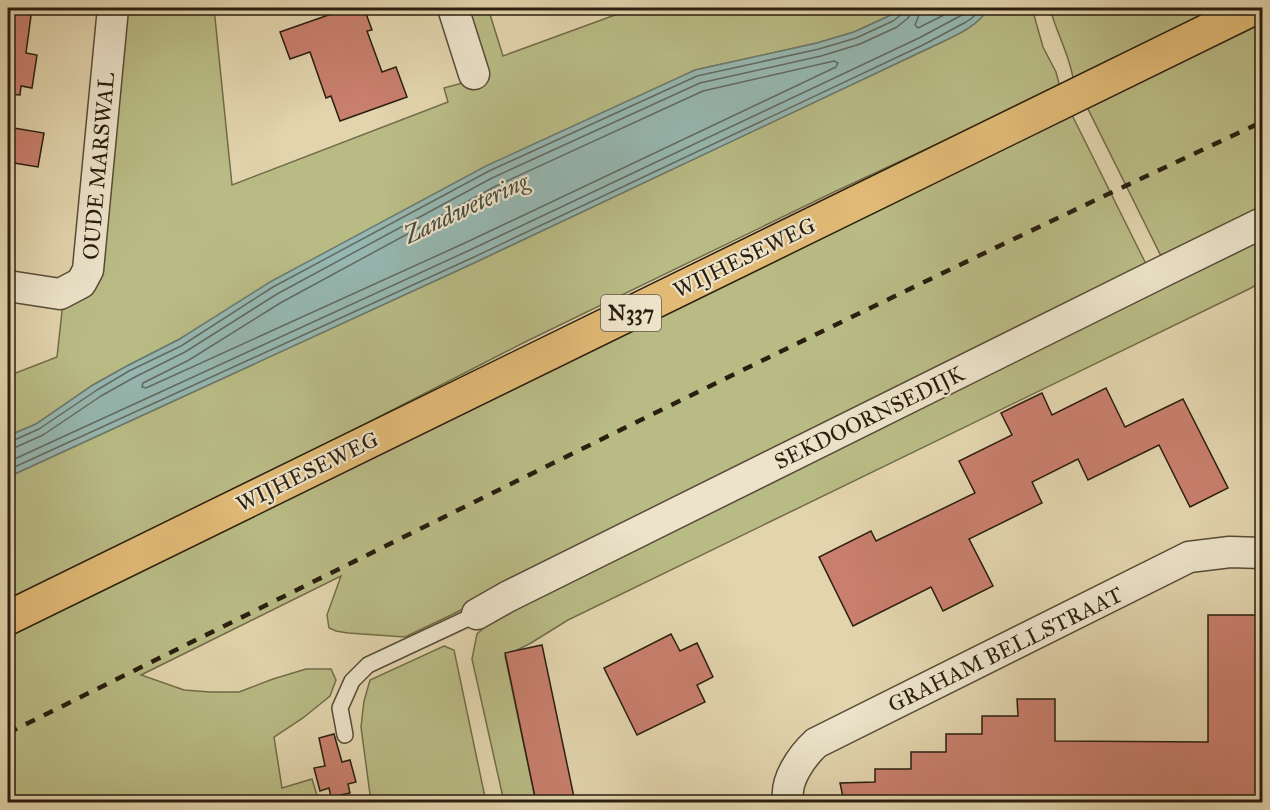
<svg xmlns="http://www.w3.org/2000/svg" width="1270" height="810" font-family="'IM FELL Great Primer',serif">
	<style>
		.green { fill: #b9bb85; stroke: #726c4a; stroke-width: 1.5 }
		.water { fill: #96b7b1; stroke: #6b7a70; stroke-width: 1.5 }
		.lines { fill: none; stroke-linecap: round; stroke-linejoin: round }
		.shore { stroke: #606a60; stroke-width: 1.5 }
		.building { fill: #c87f6d; stroke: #2a1e0f; stroke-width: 1.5 }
		.lane-casing { stroke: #584c36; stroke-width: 18 }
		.street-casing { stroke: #584c36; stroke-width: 33 }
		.primary-casing { stroke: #2a1e0f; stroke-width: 36 }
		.lane { stroke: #ece3ca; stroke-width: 15 }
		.street { stroke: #ece3ca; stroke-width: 30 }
		.primary { stroke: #e1ba76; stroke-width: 33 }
		.rail { stroke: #2a1e0f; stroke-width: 4.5; stroke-dasharray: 10 10; stroke-linecap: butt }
		.labels { text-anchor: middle; stroke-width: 4.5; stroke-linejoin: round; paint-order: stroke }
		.shield { fill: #ece3ca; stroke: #645947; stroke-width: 1.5 }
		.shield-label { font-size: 21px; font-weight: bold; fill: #2a1e0f }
		.street-label { font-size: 22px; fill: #2a1e0f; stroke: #ece3ca }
		.water-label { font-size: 24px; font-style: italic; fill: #4a4c40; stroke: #ece3ca }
	</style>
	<rect width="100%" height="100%" fill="#e2d4ad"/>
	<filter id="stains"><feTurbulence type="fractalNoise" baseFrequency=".00333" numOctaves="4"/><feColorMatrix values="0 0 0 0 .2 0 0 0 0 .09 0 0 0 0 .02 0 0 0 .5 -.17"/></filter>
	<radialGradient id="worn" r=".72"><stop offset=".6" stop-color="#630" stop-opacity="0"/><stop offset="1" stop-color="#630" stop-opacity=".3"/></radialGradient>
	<g class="green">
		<polygon points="123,8 214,8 232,185 448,102 444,88 477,79 464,8 488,8 503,56 634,8 901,8 889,16 854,32 817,43 695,70 178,340 127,366 93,385 36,424 8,436 8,376 57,357 63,302 74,301"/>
		<path d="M 988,8 L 1032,8 L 1043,47 L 1056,72 L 1060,87 L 834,192 L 525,342 L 371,421 L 8,603 L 8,477 L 476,262 L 925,50 C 945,40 979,28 988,8 Z"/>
		<path d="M 1050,8 L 1220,8 L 1073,78 C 1069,54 1056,32 1050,8 Z"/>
		<polygon points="1262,15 1262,216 1162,258 1084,101"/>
		<polygon points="1069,109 1147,266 449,616 405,637 348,633 336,631 329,628 327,615 341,576 141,675 184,690 210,692 239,692 273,679 306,669 331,669 336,680 330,696 303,718 274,737 282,788 312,779 319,802 8,802 8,631"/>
		<polygon points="1262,233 1262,281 1251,288 568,620 531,643 505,656 536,802 504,802 472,659 477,634 498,615"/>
		<polygon points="444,646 454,650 486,802 371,802 361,727 364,701 370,680"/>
	</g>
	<path class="water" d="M 901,8 L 988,8 C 979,28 945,40 925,50 L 476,262 L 8,477 L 8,436 L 36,424 L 93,385 L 127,366 L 178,340 L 270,282 L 486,166 L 695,70 L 817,43 L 854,32 L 889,16 Z"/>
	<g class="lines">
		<g class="shore">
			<polyline points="920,8 919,15 915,25 918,28 958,8"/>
			<polygon points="834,61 838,63 836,67 467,242 146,388 142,387 143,383 189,360 282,302 496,186 703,91"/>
			<polyline points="8,441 12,441 39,429 97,390 129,371 181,346 273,287 489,171 697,76 819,49 856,38 893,21 902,14 904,8"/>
			<polyline points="8,449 14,448 43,435 101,396 133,378 185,352 277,294 492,178 700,83 821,56 860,44 897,27 908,18 911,13 911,8"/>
			<polyline points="8,462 470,250 919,38 962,15 972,8"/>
			<polyline points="8,470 474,257 923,45 966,22 972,18 982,8"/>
		</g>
	</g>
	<g class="building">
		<polygon points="8,8 32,8 26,53 37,55 32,88 21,86 20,95 8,94"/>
		<polygon points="336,8 364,8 372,30 367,31 382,72 396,67 407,97 340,121 331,96 326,98 310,52 290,59 280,32 337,12"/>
		<polygon points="8,127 44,133 38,167 8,162"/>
		<polygon points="1106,388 1125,427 1183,399 1228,488 1190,507 1159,445 1088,480 1078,459 1032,482 1042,503 969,539 993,586 943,611 931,587 853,626 819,557 871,531 876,541 975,493 959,461 1012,435 1001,413 1042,393 1052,415"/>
		<polygon points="1208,615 1263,615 1263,802 844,802 840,783 875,782 875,769 911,769 911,752 946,752 946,734 982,734 982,716 1018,716 1017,699 1055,699 1055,741 1208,742"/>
		<polygon points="671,634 680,651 697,643 713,677 697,685 705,702 637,735 604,668"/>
		<polygon points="542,645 575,802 536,802 505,653"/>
		<polygon points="334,734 342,762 350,760 356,782 348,784 350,793 331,797 329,788 320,791 314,768 325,766 319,738"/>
	</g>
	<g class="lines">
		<defs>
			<polyline id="lane" points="345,735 340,708 352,681 368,665 477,614"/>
			<g id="street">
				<polyline points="453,8 474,74"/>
				<polyline points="8,286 60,294 81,283 88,270 113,8"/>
				<polyline points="477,614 507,597 1162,272 1262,223"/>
				<path d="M 789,802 C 783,782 802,756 816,743 L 1189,557 L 1230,552 L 1262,553"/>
			</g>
			<polyline id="primary" points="8,618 1254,8"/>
		</defs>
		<use href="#lane" class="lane-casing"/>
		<use href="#street" class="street-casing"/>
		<use href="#primary" class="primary-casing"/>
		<use href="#lane" class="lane"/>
		<use href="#street" class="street"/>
		<use href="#primary" class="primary"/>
		<path class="rail" d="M 8,733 C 425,527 840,318 1262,122"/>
	</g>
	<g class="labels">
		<rect class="shield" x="601" y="295" width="60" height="36" rx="4.5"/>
		<g class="shield-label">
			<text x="631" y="320">N337</text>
		</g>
		<g class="street-label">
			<text transform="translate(98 166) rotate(-85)" y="8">OUDE MARSWAL</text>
			<text transform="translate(744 257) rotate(-26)" y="8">WIJHESEWEG</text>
			<text transform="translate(869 417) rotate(-26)" y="8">SEKDOORNSEDIJK</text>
			<text transform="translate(307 471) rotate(-26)" y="8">WIJHESEWEG</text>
			<text transform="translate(1005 649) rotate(-26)" y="8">GRAHAM BELLSTRAAT</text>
		</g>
		<g class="water-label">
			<text transform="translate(466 208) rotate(-25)" y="8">Zandwetering</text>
		</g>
	</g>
	<rect width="1270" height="810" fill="none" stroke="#e2d4ad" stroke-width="30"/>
	<rect x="9" y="9" width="1252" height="792" fill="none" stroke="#2a1e0f" stroke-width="3"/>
	<rect x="15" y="15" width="1240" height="780" fill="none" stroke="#2a1e0f" stroke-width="1.5"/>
	<rect width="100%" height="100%" filter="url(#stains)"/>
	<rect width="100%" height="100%" fill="url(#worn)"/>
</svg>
